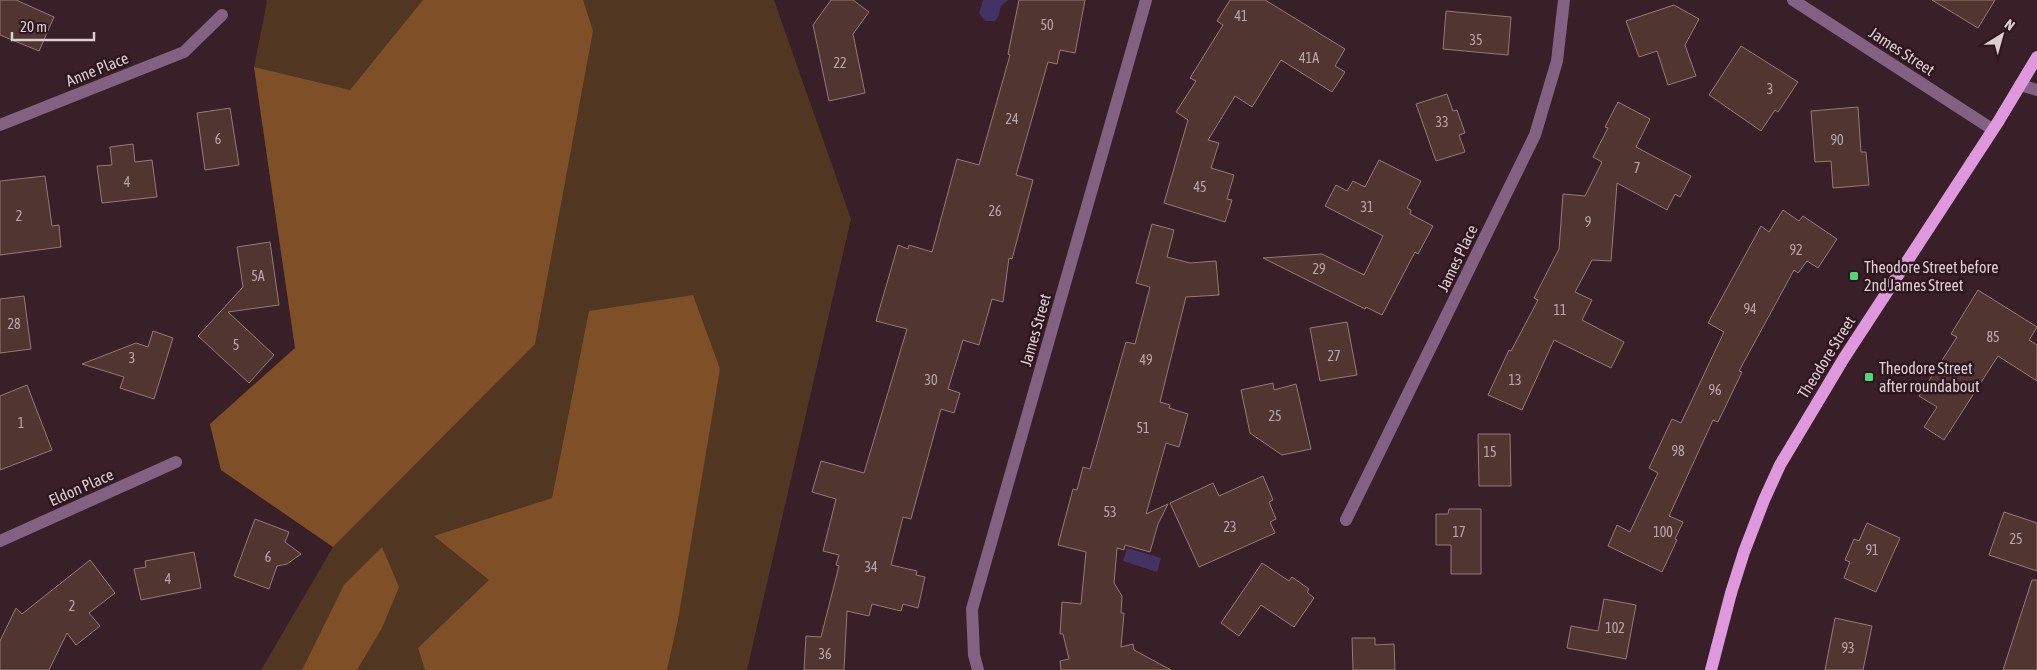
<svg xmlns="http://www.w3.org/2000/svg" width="2037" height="670" font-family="'Asap Condensed',sans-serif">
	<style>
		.green { fill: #513621 }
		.forest { fill: #7f4f27 }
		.water { fill: #433263 }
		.building { fill: #503531; stroke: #987974 }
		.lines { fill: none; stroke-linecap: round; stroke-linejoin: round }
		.minor { stroke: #836182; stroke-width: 12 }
		.major { stroke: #df98dd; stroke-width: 12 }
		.poi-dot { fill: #50d674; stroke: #2e161e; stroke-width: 2 }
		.labels { text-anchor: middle; stroke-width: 5; stroke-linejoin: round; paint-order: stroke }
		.number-label { font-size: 14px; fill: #bba7aa }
		.street-label { font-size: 16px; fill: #dfcdd2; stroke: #2e161e }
		.poi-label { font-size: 16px; fill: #dfcdd2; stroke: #2e161e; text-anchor: start }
	</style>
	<rect width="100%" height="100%" fill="#381f28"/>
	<polygon class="green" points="266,0 774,0 851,219 747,670 261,670 333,547 221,470 210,424 295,348 254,67 267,2"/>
	<g class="forest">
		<polygon points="423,0 583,0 593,31 535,344 333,547 221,470 210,424 295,348 254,67 350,90"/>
		<polygon points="693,295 720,369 678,620 667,670 425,670 418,648 489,580 434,536 552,498 589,311"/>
		<polygon points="382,547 399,587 382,628 357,670 302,670 344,585"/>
	</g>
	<g class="water">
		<polygon points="983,0 1008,0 1001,6 998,17 995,21 985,21 979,13"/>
		<polygon points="1127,548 1161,558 1157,572 1123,561"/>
	</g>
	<g class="building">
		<polygon points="0,0 16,0 54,17 39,51 0,35"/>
		<polygon points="831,0 853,0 869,12 853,34 865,93 829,101 813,25"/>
		<polygon points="1019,0 1085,0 1075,53 1060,50 1057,64 1048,62 1016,175 1033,180 1012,259 1009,258 1003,302 992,299 979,345 963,340 948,389 960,393 954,413 941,409 911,519 903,517 891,565 917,571 916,575 925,577 918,608 903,604 901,611 872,604 869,616 847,611 844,670 804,670 806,636 821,637 839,566 836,565 839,555 823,551 836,499 812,492 821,461 864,473 907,329 876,321 898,245 908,249 909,245 932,252 957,159 979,165 1010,55 1008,54"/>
		<polygon points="1230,0 1265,0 1345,49 1335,66 1345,72 1332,92 1281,60 1252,107 1235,96 1208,140 1219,143 1211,168 1234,175 1227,199 1232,200 1225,222 1164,203 1188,120 1176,112 1196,81 1190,78 1223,25 1217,21"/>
		<polygon points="1932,0 1995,0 1978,28"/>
		<polygon points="1674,5 1699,19 1685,45 1696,76 1668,85 1657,51 1639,57 1626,21"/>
		<polygon points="1446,11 1511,17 1508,55 1443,49"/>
		<polygon points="1741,46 1798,82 1778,112 1775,110 1761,131 1709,95"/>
		<polygon points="1447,94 1453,111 1457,110 1465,133 1459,135 1465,152 1436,161 1416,104"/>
		<polygon points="1618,102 1650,119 1636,147 1691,176 1680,197 1675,194 1667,210 1617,183 1611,261 1592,260 1575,292 1592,300 1582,320 1624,342 1611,368 1554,340 1522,410 1488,395 1509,350 1511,351 1538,300 1534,298 1559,249 1563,194 1585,196 1602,162 1593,157 1608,128 1605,127"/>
		<polygon points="1858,107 1861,152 1866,152 1869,185 1833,188 1831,161 1815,162 1811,111"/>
		<polygon points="230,108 239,165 205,170 197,113"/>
		<polygon points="133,144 135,162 152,160 157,197 102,203 97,166 112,165 110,147"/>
		<polygon points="1379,160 1421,181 1407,208 1411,210 1410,214 1433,226 1418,254 1415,252 1382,315 1366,307 1365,309 1263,258 1322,254 1364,275 1383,236 1325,206 1336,185 1347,191 1353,181 1365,187"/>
		<polygon points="45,176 52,226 59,225 61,247 0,255 0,181"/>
		<polygon points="1783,210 1799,221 1803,216 1837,239 1818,268 1807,261 1798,273 1794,270 1739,371 1742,372 1718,422 1713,420 1669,516 1683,522 1675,539 1677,540 1662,572 1608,546 1617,525 1630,532 1658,473 1649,468 1672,419 1681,423 1724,332 1708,323 1761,226 1769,232"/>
		<polygon points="1152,224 1174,230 1167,257 1190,263 1216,261 1219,295 1186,297 1160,402 1170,405 1169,408 1188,414 1179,447 1166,443 1146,514 1168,504 1158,524 1150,552 1125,545 1124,550 1117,548 1114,583 1122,596 1121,613 1124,613 1121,647 1133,644 1134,650 1171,670 1061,670 1060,661 1069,659 1063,634 1060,634 1062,602 1081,604 1086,552 1058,545 1073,489 1077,490 1083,467 1090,469 1126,342 1135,344 1150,287 1136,283"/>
		<polygon points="270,242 279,305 228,312 274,355 249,383 198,336 243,287 237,247"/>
		<polygon points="1978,290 2037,327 2029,340 2037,345 2037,381 1998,356 1944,440 1924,427 1937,407 1919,396 1957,337 1951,334"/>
		<polygon points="24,296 31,349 0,353 0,299"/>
		<polygon points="1347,322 1357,375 1320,381 1310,328"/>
		<polygon points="153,331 173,338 154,399 120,388 124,377 82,364 136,343 148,347"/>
		<polygon points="1273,383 1274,390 1296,384 1311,449 1282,455 1250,433 1241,390"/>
		<polygon points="27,385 52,450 0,470 0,396"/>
		<polygon points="1478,434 1510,434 1511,486 1479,486"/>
		<polygon points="1263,476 1273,500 1269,502 1276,519 1270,522 1275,533 1199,567 1170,503 1213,483 1219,496"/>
		<polygon points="1449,509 1481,509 1481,574 1451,574 1451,545 1436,545 1436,514 1448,514"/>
		<polygon points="2004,512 2037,523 2037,571 1989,555"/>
		<polygon points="255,519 289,532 285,542 301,554 287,564 277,566 269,589 234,576"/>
		<polygon points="1867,523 1900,538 1876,592 1844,578 1850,562 1845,560 1854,539 1859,541"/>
		<polygon points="194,552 201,588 141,600 134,569 146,567 145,561"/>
		<polygon points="90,560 115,593 89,613 100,626 76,645 67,633 49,670 0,670 0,641 16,608 22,614"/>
		<polygon points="1262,563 1289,581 1292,577 1309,589 1307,592 1314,598 1294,627 1261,605 1239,636 1221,623"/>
		<polygon points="2032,580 2037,580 2037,670 2003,670"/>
		<polygon points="1604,599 1636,605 1626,659 1567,648 1571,626 1598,631"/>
		<polygon points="1835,618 1872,626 1863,670 1825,670"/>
		<polygon points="1352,638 1375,638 1375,645 1394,644 1395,670 1353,670"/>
	</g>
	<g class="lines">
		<g class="minor">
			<polyline points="1793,0 1992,129"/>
			<polyline points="2020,85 2037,90"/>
			<polyline points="0,125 184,52 222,15"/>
			<polyline points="1346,520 1535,135 1557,61 1564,0"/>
			<polyline points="0,541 176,462"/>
			<polyline points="978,670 974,655 972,609 1146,0"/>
		</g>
		<polyline class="major" points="1711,670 1731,593 1744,552 1764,500 1780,465 1844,358 1998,122 2037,57"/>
	</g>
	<g class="poi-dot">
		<rect x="1849" y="271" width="10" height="10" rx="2.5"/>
		<rect x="1864" y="372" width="10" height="10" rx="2.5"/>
	</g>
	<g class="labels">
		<g class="number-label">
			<text x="1241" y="21">41</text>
			<text x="1047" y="30">50</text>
			<text x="1476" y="45">35</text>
			<text x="1309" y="63">41A</text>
			<text x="840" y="68">22</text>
			<text x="1770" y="94">3</text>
			<text x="1012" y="124">24</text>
			<text x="1442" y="127">33</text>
			<text x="218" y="144">6</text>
			<text x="1837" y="145">90</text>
			<text x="1637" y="173">7</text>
			<text x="127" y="187">4</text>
			<text x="1200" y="192">45</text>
			<text x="1367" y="212">31</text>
			<text x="995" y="216">26</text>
			<text x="19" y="221">2</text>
			<text x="1588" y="227">9</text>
			<text x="1796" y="255">92</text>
			<text x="1319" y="274">29</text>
			<text x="258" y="281">5A</text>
			<text x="1750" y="314">94</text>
			<text x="1560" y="315">11</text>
			<text x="14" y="329">28</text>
			<text x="1993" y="342">85</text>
			<text x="236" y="350">5</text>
			<text x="1334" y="361">27</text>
			<text x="132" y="363">3</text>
			<text x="1146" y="365">49</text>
			<text x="931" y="385">30</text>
			<text x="1515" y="385">13</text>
			<text x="1715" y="395">96</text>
			<text x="1275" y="421">25</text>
			<text x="21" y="428">1</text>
			<text x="1143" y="433">51</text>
			<text x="1678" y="456">98</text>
			<text x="1490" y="457">15</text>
			<text x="1110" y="517">53</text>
			<text x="1230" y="532">23</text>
			<text x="1459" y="537">17</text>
			<text x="1663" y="537">100</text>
			<text x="2016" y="544">25</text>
			<text x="1872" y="555">91</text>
			<text x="268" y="562">6</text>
			<text x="871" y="572">34</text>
			<text x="168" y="584">4</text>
			<text x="72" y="611">2</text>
			<text x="1615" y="633">102</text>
			<text x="1848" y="653">93</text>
			<text x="825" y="659">36</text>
		</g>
		<g class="street-label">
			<text transform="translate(1902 51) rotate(33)" y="6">James Street</text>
			<text transform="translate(97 69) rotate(-22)" y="6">Anne Place</text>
			<text transform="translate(1457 258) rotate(-64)" y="6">James Place</text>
			<text transform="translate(1035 330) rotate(-74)" y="6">James Street</text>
			<text transform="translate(1826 357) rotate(-58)" y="6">Theodore Street</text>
			<text transform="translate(81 487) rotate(-24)" y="6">Eldon Place</text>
		</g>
		<g class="poi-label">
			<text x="1864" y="273">Theodore Street before<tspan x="1864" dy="18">2nd James Street</tspan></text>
			<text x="1879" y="374">Theodore Street<tspan x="1879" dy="18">after roundabout</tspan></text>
		</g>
	</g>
	<g transform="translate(2002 35) rotate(37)" stroke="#2e161e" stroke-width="4" paint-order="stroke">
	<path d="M0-4L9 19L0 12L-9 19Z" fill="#dfcdd2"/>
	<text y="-8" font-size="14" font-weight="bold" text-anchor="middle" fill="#dfcdd2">N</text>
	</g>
	<path d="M12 32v8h82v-8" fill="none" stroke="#dfcdd2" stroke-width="2.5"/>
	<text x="20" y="32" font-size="15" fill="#dfcdd2" stroke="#2e161e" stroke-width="4" paint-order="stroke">20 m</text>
</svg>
